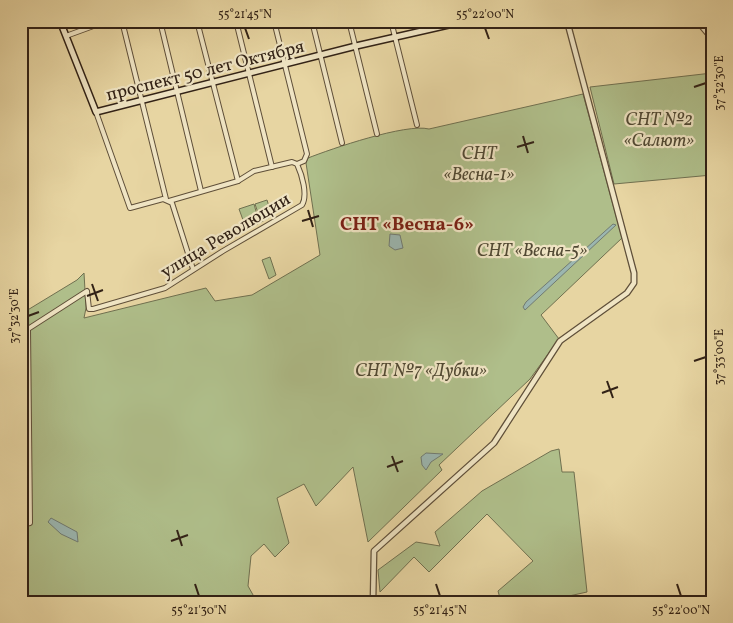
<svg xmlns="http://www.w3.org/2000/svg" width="733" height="623" font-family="Vollkorn,serif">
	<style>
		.green { fill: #afbe8a; stroke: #707050 }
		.water { fill: #9bb6b0; stroke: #717b72 }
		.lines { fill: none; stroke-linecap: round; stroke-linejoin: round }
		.minor-casing { stroke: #5f4f39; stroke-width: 6 }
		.tertiary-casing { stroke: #5f4f39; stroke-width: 7 }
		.secondary-casing { stroke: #322216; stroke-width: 8 }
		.minor { stroke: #efe4c3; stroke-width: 4 }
		.tertiary { stroke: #efe4c3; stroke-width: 4.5 }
		.secondary { stroke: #efe4c3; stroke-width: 5 }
		.rail { stroke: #322216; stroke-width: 1; stroke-dasharray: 9 9; stroke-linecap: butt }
		.ticks { fill: none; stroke: #322216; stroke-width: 2 }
		.labels { text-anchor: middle; stroke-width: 4.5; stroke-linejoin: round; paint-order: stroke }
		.street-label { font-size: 18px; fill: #322216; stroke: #efe4c3 }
		.park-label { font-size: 18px; font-style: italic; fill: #514933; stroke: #efe4c3 }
		.neighbourhood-label { font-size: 19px; font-weight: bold; fill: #7a1f14; stroke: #efe4c3 }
		.neatline { fill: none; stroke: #322216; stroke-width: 2 }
		.ticks-label { font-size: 12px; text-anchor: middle; fill: #322216 }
	</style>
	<rect width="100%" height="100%" fill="#e7d5a2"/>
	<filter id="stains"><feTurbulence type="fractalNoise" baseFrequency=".004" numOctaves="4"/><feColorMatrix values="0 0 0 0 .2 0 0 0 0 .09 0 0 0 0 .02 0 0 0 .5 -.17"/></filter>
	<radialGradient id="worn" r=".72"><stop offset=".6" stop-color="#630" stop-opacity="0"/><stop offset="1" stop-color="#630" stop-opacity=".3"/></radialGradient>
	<g class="green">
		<polygon points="712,73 712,175 614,184 590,87"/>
		<path d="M 583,94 L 622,238 L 541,315 L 559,339 L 530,379 L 439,465 L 442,470 L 368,542 L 353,467 L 316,506 L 304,484 L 277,498 L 289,543 L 275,557 L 264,544 L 251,556 L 248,586 L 257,602 L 21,602 L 21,314 L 77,280 L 84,273 L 86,308 L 84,318 L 206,288 L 215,301 L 252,295 L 320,255 L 306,163 L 308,158 C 331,149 406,123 429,129 Z"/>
		<polygon points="267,200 272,216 256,225 252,219 259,216 255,204"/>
		<polygon points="254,204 257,215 243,220 239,209"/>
		<polygon points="270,257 276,275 269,279 262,260"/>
		<polygon points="559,449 562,472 574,472 587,592 542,602 501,602 498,591 533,561 487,514 429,572 414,557 380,592 378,570 416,542 440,546 435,532 482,491 551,451"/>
	</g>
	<g class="water">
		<polygon points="613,224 616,225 525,310 523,307 526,302"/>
		<polygon points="390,234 400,235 403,248 395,250 389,246"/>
		<polygon points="426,453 443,454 431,462 426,470 422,465 421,457"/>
		<polygon points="51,518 77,532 78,542 61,534 48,522"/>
	</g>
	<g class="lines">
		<defs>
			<g id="minor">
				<polyline points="122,21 166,199"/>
				<polyline points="160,21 201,191"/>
				<polyline points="197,21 238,181"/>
				<polyline points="236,21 272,167"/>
				<polyline points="274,21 307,154 304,161 297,164"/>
				<polyline points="312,21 342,143"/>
				<polyline points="349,21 377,134"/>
				<polyline points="391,21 417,125"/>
				<polyline points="697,21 712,39"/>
				<polyline points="66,36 107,21"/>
				<polyline points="96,112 130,208 163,199 172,203 193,269"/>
				<path d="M 21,525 L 30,523 L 28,329 L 87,291 L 89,309 L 93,309 L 165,288 L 223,251 L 302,205 C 308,195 302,175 297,164 L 292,162 L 254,171 L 238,181 L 169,201"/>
			</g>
			<polyline id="tertiary" points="373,602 374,551 494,443 560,341 627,293 634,283 634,273 567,21"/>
			<polyline id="secondary" points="60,21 96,112 356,46 466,21"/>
		</defs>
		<use href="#minor" class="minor-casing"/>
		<use href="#tertiary" class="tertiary-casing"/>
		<use href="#secondary" class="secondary-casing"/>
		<use href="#minor" class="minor"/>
		<use href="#tertiary" class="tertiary"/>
		<use href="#secondary" class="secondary"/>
		<polyline class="rail" points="705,21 712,30"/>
	</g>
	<path class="ticks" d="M 245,28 L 249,39M 485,28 L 489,39M 694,87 L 706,83M 523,136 L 528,153M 517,147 L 534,142M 308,210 L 313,227M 302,221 L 319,216M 92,284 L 98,301M 87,296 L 103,290M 28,316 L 39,312M 694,361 L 706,357M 607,381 L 613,398M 602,393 L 618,387M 392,456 L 398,472M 387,467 L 403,461M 177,530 L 182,546M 171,541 L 188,535M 195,584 L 199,596M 436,584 L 440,596M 677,584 L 681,596"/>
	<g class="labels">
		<g class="street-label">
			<text transform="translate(205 70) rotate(-14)" y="6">проспект 50 лет Октября</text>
			<text transform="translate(225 235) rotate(-31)" y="6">улица Революции</text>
		</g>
		<g class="park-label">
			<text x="659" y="125">СНТ №2<tspan x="659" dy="21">«Салют»</tspan></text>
			<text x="479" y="159">СНТ<tspan x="479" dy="21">«Весна-1»</tspan></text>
			<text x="532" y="256">СНТ «Весна-5»</text>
			<text x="421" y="376">СНТ №7 «Дубки»</text>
		</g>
		<g class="neighbourhood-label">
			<text x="407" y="230">СНТ «Весна-6»</text>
		</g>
	</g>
	<rect width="733" height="623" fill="none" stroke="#e7d5a2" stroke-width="55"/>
	<rect x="28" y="28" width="678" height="568" class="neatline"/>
	<g class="ticks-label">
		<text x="245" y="18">55°21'45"N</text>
		<text x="485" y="18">55°22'00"N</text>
		<text transform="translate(719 83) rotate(-90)" y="4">37°32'30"E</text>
		<text transform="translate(14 316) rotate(-90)" y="4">37°32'30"E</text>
		<text transform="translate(719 357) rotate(-90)" y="4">37°33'00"E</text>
		<text x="199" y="614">55°21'30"N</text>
		<text x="440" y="614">55°21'45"N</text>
		<text x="681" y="614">55°22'00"N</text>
	</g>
	<rect width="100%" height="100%" filter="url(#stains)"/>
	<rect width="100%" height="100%" fill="url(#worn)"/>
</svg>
